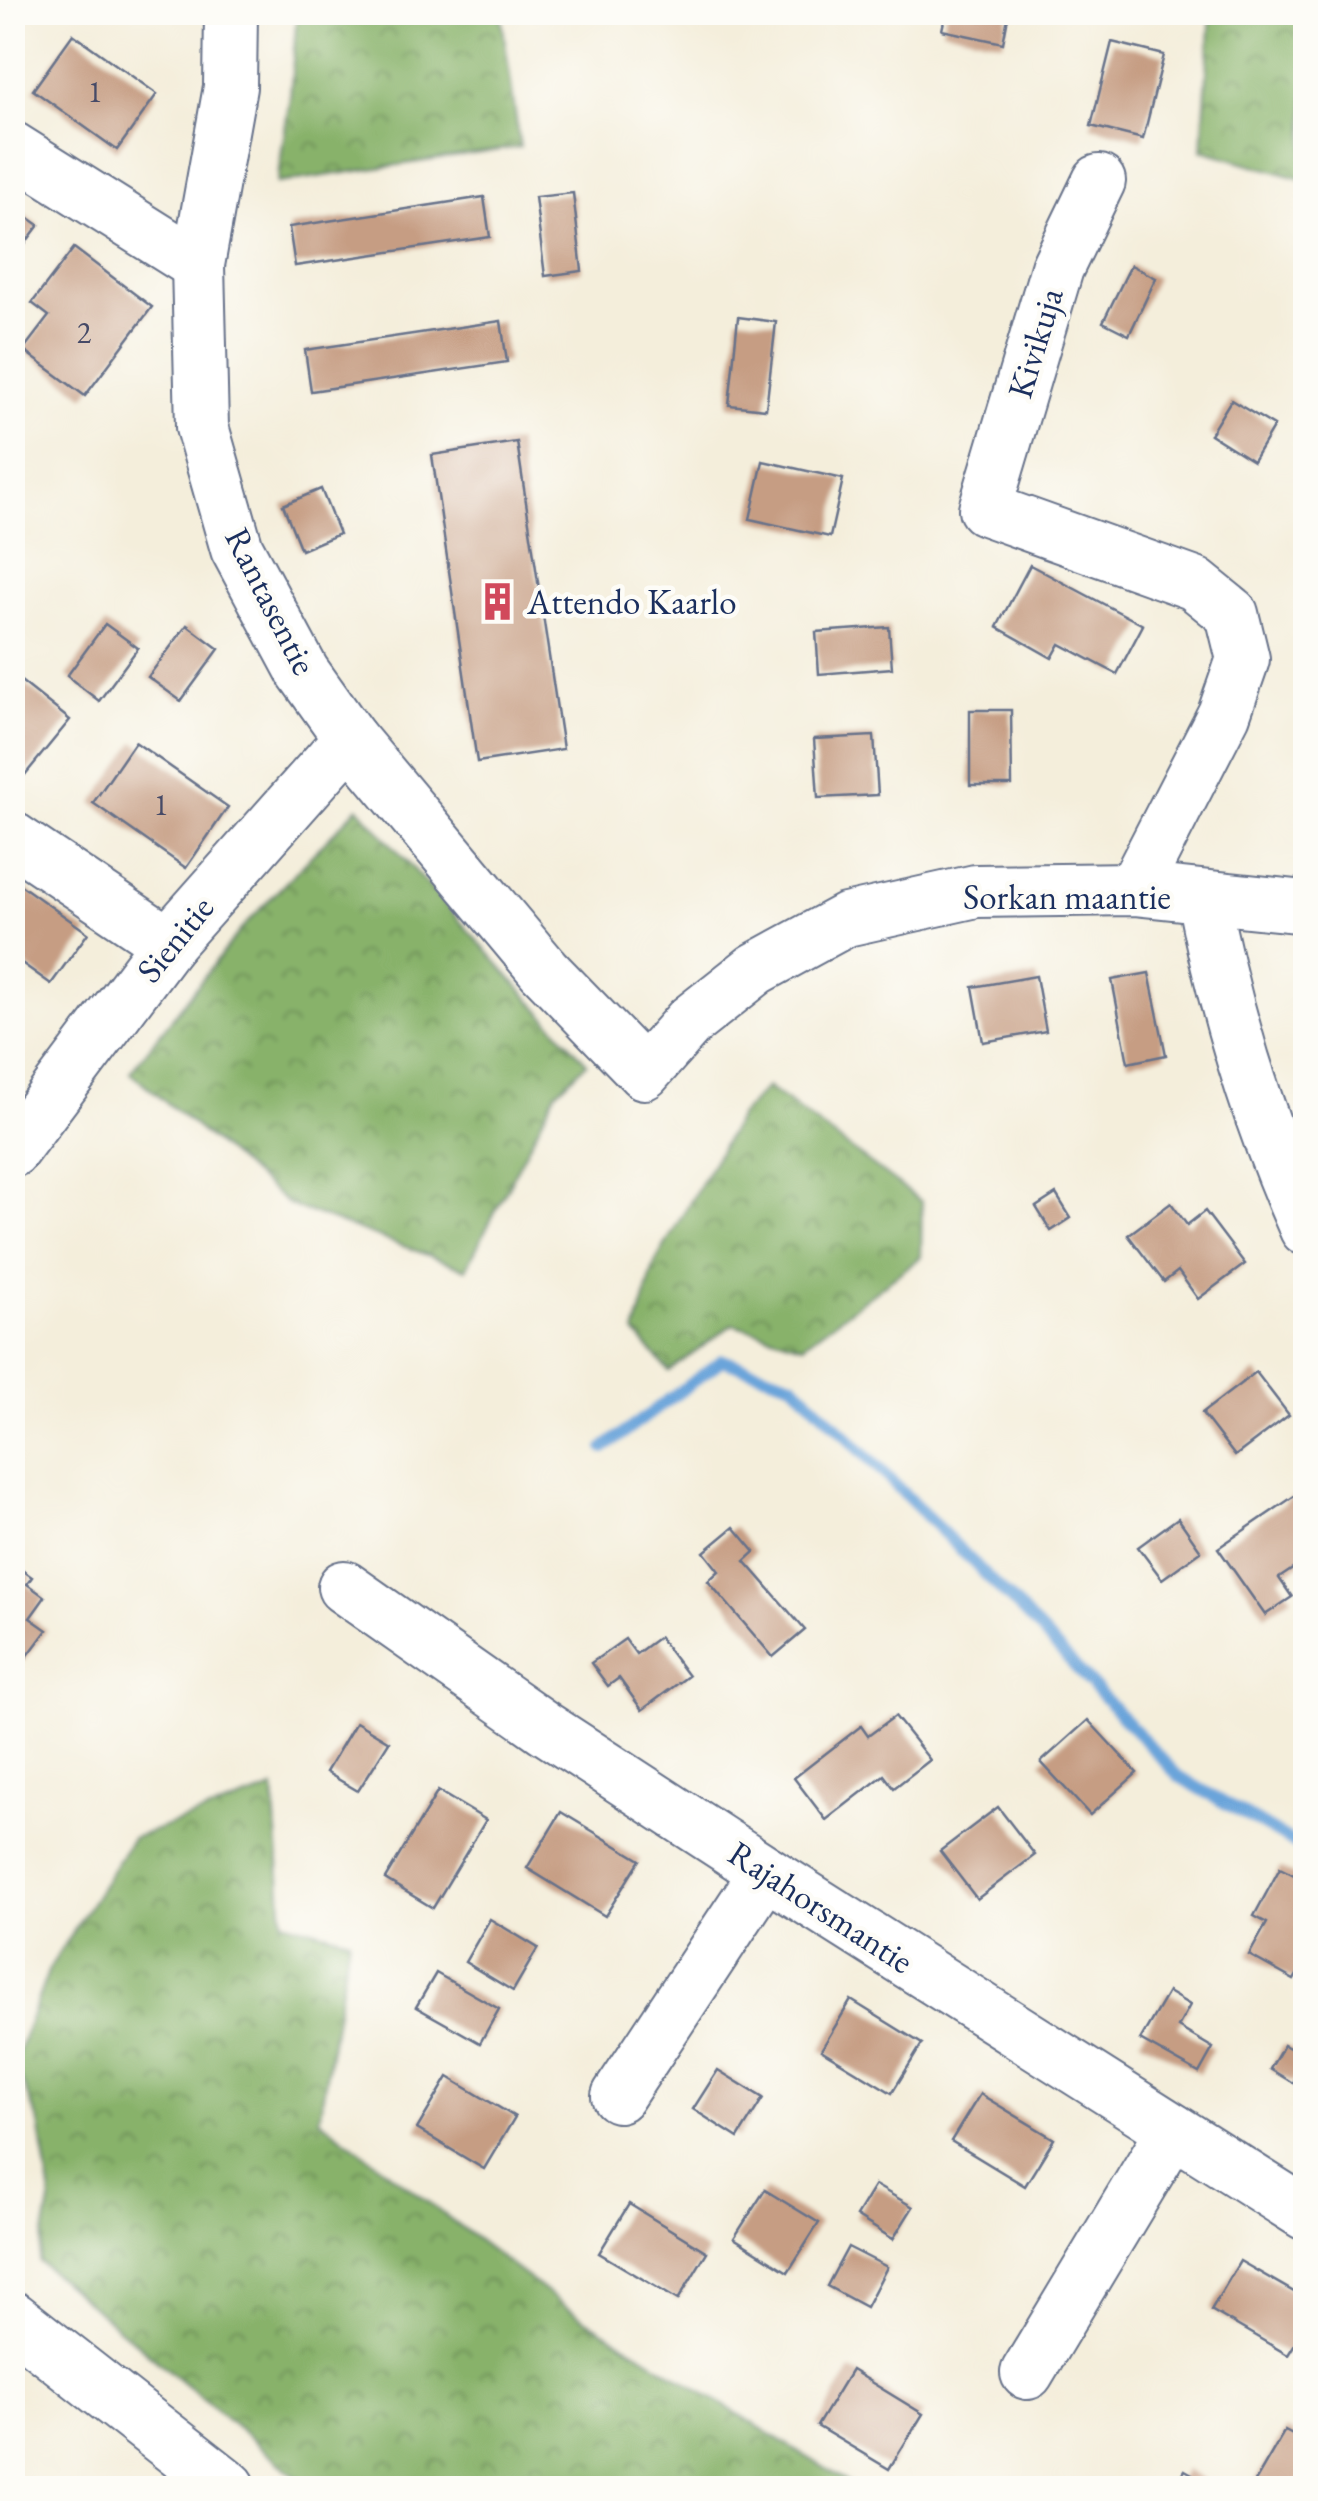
<svg xmlns="http://www.w3.org/2000/svg" width="1318" height="2501" font-family="'EB Garamond',serif">
	<style>
		.forest { fill: url(#forest-crowns); stroke: #527064; stroke-width: 2.5 }
		.lines { fill: none; stroke-linecap: round; stroke-linejoin: round }
		.stream { stroke: #6aa4da; stroke-width: 12 }
		.building { fill: #c69d83 }
		.minor-casing { stroke: #67728a; stroke-width: 56 }
		.secondary-casing { stroke: #67728a; stroke-width: 59 }
		.minor { stroke: #fff; stroke-width: 52 }
		.secondary { stroke: #fff; stroke-width: 55 }
		.labels { text-anchor: middle; stroke-width: 9; stroke-linejoin: round; paint-order: stroke }
		.number-label { font-size: 30px; fill: #464a67 }
		.street-label { font-size: 35px; fill: #1b2f5e; stroke: #fdfcf7 }
		.poi-label { font-size: 35px; fill: #1b2f5e; stroke: #fdfcf7; text-anchor: start }
	</style>
	<defs>
		<pattern id="forest-crowns" width="20" height="18" patternUnits="userSpaceOnUse" patternTransform="scale(2.5)"><rect width="20" height="18" fill="#88b26a"/><path d="M2 6a3 3 0 1 1 6 0M12 15a3 3 0 1 1 6 0" fill="none" stroke="#6e915a"/></pattern>
	</defs>
	<rect width="100%" height="100%" fill="#fdfcf7"/>
	<filter id="ink" filterUnits="userSpaceOnUse"><feTurbulence type="fractalNoise" baseFrequency=".01" numOctaves="2"/><feDisplacementMap in="SourceGraphic" scale="20" xChannelSelector="R" yChannelSelector="G"/><feConvolveMatrix kernelMatrix="1 2 1 2 8 2 1 2 1" color-interpolation-filters="sRGB"/></filter>
	<filter id="wash" filterUnits="userSpaceOnUse"><feTurbulence type="fractalNoise" baseFrequency=".0048" numOctaves="4" result="noise"/><feDisplacementMap in="SourceGraphic" scale="40" xChannelSelector="R" yChannelSelector="G"/><feGaussianBlur stdDeviation="2.25" result="paint"/><feColorMatrix in="noise" values="0 0 0 0 0 0 0 0 0 0 0 0 0 0 0 0 0 1.4 0 .05"/><feComposite in="paint" operator="in"/></filter>
	<g filter="url(#wash)">
		<rect width="100%" height="100%" fill="#f4eedb"/>
		<g class="forest">
			<polygon points="297,13 501,13 520,147 277,183 290,96"/>
			<polygon points="1211,13 1305,13 1305,180 1202,150"/>
			<polygon points="358,807 587,1063 556,1092 466,1269 289,1205 130,1072 244,926"/>
			<polygon points="767,1087 922,1202 921,1257 803,1345 733,1324 669,1371 635,1333 655,1263 740,1115"/>
			<polygon points="274,1789 283,1921 349,1939 319,2119 567,2308 857,2488 310,2488 39,2262 51,2197 39,2123 14,2063 49,1969 132,1838"/>
		</g>
		<g class="lines">
			<polyline class="stream" points="604,1448 722,1360 793,1383 1023,1612 1178,1776 1306,1850"/>
		</g>
		<g id="blocks">
			<g class="building">
				<polygon points="946,12 1009,12 1003,43 942,30"/>
				<polygon points="73,34 157,94 117,150 33,90"/>
				<polygon points="1112,42 1164,55 1143,139 1091,126"/>
				<polygon points="573,193 582,271 545,276 535,197"/>
				<polygon points="484,197 490,237 295,266 289,227"/>
				<polygon points="12,206 39,225 12,261"/>
				<polygon points="74,248 152,307 85,396 23,350 49,316 32,303"/>
				<polygon points="1131,265 1156,278 1129,335 1103,322"/>
				<polygon points="738,317 776,322 766,409 729,405"/>
				<polygon points="501,321 507,362 311,391 305,350"/>
				<polygon points="1231,400 1274,426 1253,461 1210,434"/>
				<polygon points="517,442 563,749 477,762 432,455"/>
				<polygon points="763,461 843,479 830,537 750,519"/>
				<polygon points="321,489 339,534 301,550 283,505"/>
				<polygon points="1030,565 1143,625 1117,674 1060,644 1052,658 997,627"/>
				<polygon points="105,624 138,648 99,701 67,676"/>
				<polygon points="187,625 219,649 181,701 148,677"/>
				<polygon points="889,627 892,668 819,674 816,632"/>
				<polygon points="12,674 70,720 24,776 12,766"/>
				<polygon points="970,710 1011,710 1012,785 970,785"/>
				<polygon points="874,736 878,795 818,798 814,739"/>
				<polygon points="135,742 228,807 186,868 93,803"/>
				<polygon points="12,879 88,933 51,984 12,956"/>
				<polygon points="1149,973 1166,1055 1128,1063 1112,980"/>
				<polygon points="1036,976 1046,1031 983,1042 973,987"/>
				<polygon points="1056,1194 1071,1218 1051,1231 1036,1207"/>
				<polygon points="1171,1203 1187,1225 1205,1211 1245,1264 1198,1299 1178,1271 1164,1282 1128,1235"/>
				<polygon points="1256,1372 1289,1415 1235,1456 1202,1413"/>
				<polygon points="1306,1488 1306,1560 1279,1578 1292,1597 1265,1615 1218,1548"/>
				<polygon points="1178,1518 1201,1551 1162,1579 1138,1547"/>
				<polygon points="734,1527 755,1552 745,1561 805,1630 773,1657 708,1581 719,1571 704,1552"/>
				<polygon points="12,1563 32,1577 27,1584 45,1597 30,1618 47,1630 23,1662 12,1654"/>
				<polygon points="659,1637 688,1676 642,1710 619,1678 608,1686 591,1663 625,1639 636,1654"/>
				<polygon points="895,1716 930,1760 894,1788 884,1775 826,1820 794,1778 861,1726 868,1736"/>
				<polygon points="1088,1720 1137,1773 1090,1815 1041,1762"/>
				<polygon points="356,1722 389,1742 358,1791 326,1772"/>
				<polygon points="438,1791 486,1820 433,1908 385,1879"/>
				<polygon points="998,1807 1035,1855 977,1899 940,1851"/>
				<polygon points="561,1812 640,1860 605,1916 527,1868"/>
				<polygon points="1280,1868 1306,1881 1306,1926 1296,1943 1306,1949 1306,1959 1294,1980 1249,1955 1267,1923 1254,1916"/>
				<polygon points="490,1919 538,1948 513,1991 465,1962"/>
				<polygon points="436,1973 499,2009 480,2043 416,2007"/>
				<polygon points="1168,1992 1190,2005 1178,2027 1213,2048 1199,2073 1140,2040"/>
				<polygon points="851,2000 922,2044 892,2093 821,2050"/>
				<polygon points="1284,2045 1306,2057 1293,2083 1270,2069"/>
				<polygon points="718,2070 763,2098 738,2138 693,2109"/>
				<polygon points="448,2077 515,2117 484,2169 417,2129"/>
				<polygon points="980,2094 1054,2139 1025,2186 951,2141"/>
				<polygon points="875,2185 913,2207 893,2239 856,2216"/>
				<polygon points="765,2190 819,2223 788,2272 734,2238"/>
				<polygon points="629,2204 707,2252 678,2300 599,2253"/>
				<polygon points="848,2247 887,2267 866,2307 827,2286"/>
				<polygon points="1240,2261 1306,2299 1306,2326 1288,2355 1211,2310"/>
				<polygon points="851,2370 923,2414 889,2469 817,2426"/>
				<polygon points="1285,2430 1306,2441 1306,2470 1295,2488 1255,2488 1253,2485"/>
				<polygon points="1185,2470 1217,2488 1174,2488"/>
			</g>
		</g>
	</g>
	<g filter="url(#ink)">
		<use href="#blocks" fill-opacity="0" stroke="#67728a" stroke-width="2.5"/>
		<g class="lines">
			<defs>
				<g id="minor">
					<polyline points="231,12 230,87 198,265 202,427 237,549 303,672 350,738 544,970 644,1073 690,1021 756,969 846,920 976,891 1134,889 1306,907"/>
					<polyline points="12,148 198,265"/>
					<polyline points="1099,181 1057,268 985,509 1195,584 1232,614 1243,659 1224,714 1134,889"/>
					<polyline points="12,838 168,943"/>
					<path d="M 1203,898 C 1225,1011 1259,1123 1306,1229"/>
					<polyline points="12,1151 168,943 350,738"/>
					<polyline points="344,1587 545,1728 766,1872 1306,2214"/>
					<polyline points="618,2096 766,1872"/>
					<polyline points="1027,2373 1173,2130"/>
				</g>
				<polyline id="secondary" points="12,2319 228,2488"/>
			</defs>
			<use href="#minor" class="minor-casing"/>
			<use href="#secondary" class="secondary-casing"/>
			<use href="#minor" class="minor"/>
			<use href="#secondary" class="secondary"/>
		</g>
	</g>
	<defs>
		<symbol id="building-bare" viewBox="-9 -9 18 18"><path d="M-4-6H4V6H1V3H-1V6H-4ZM-2.5-4.3h1.7v1.8h-1.7ZM.8-4.3h1.7v1.8H.8ZM-2.5-1h1.7V.8h-1.7ZM.8-1h1.7V.8H.8Z" fill="#d1495b" stroke="#fdfcf7" stroke-width="2.5" paint-order="stroke"/></symbol>
	</defs>
	<g fill-rule="evenodd">
		<use href="#building-bare" x="470" y="574" width="55" height="55"/>
	</g>
	<g class="labels">
		<g class="number-label">
			<text x="95" y="102">1</text>
			<text x="84" y="343">2</text>
			<text x="161" y="815">1</text>
		</g>
		<g class="street-label">
			<text transform="translate(1035 343) rotate(-73)" y="12">Kivikuja</text>
			<text transform="translate(271 601) rotate(63)" y="12">Rantasentie</text>
			<text x="1067" y="909">Sorkan maantie</text>
			<text transform="translate(175 939) rotate(-51)" y="12">Sienitie</text>
			<text transform="translate(821 1907) rotate(33)" y="12">Rajahorsmantie</text>
		</g>
		<g class="poi-label">
			<text x="527" y="614">Attendo Kaarlo</text>
		</g>
	</g>
	<rect width="1318" height="2501" fill="none" stroke="#fdfcf7" stroke-width="50"/>
</svg>
